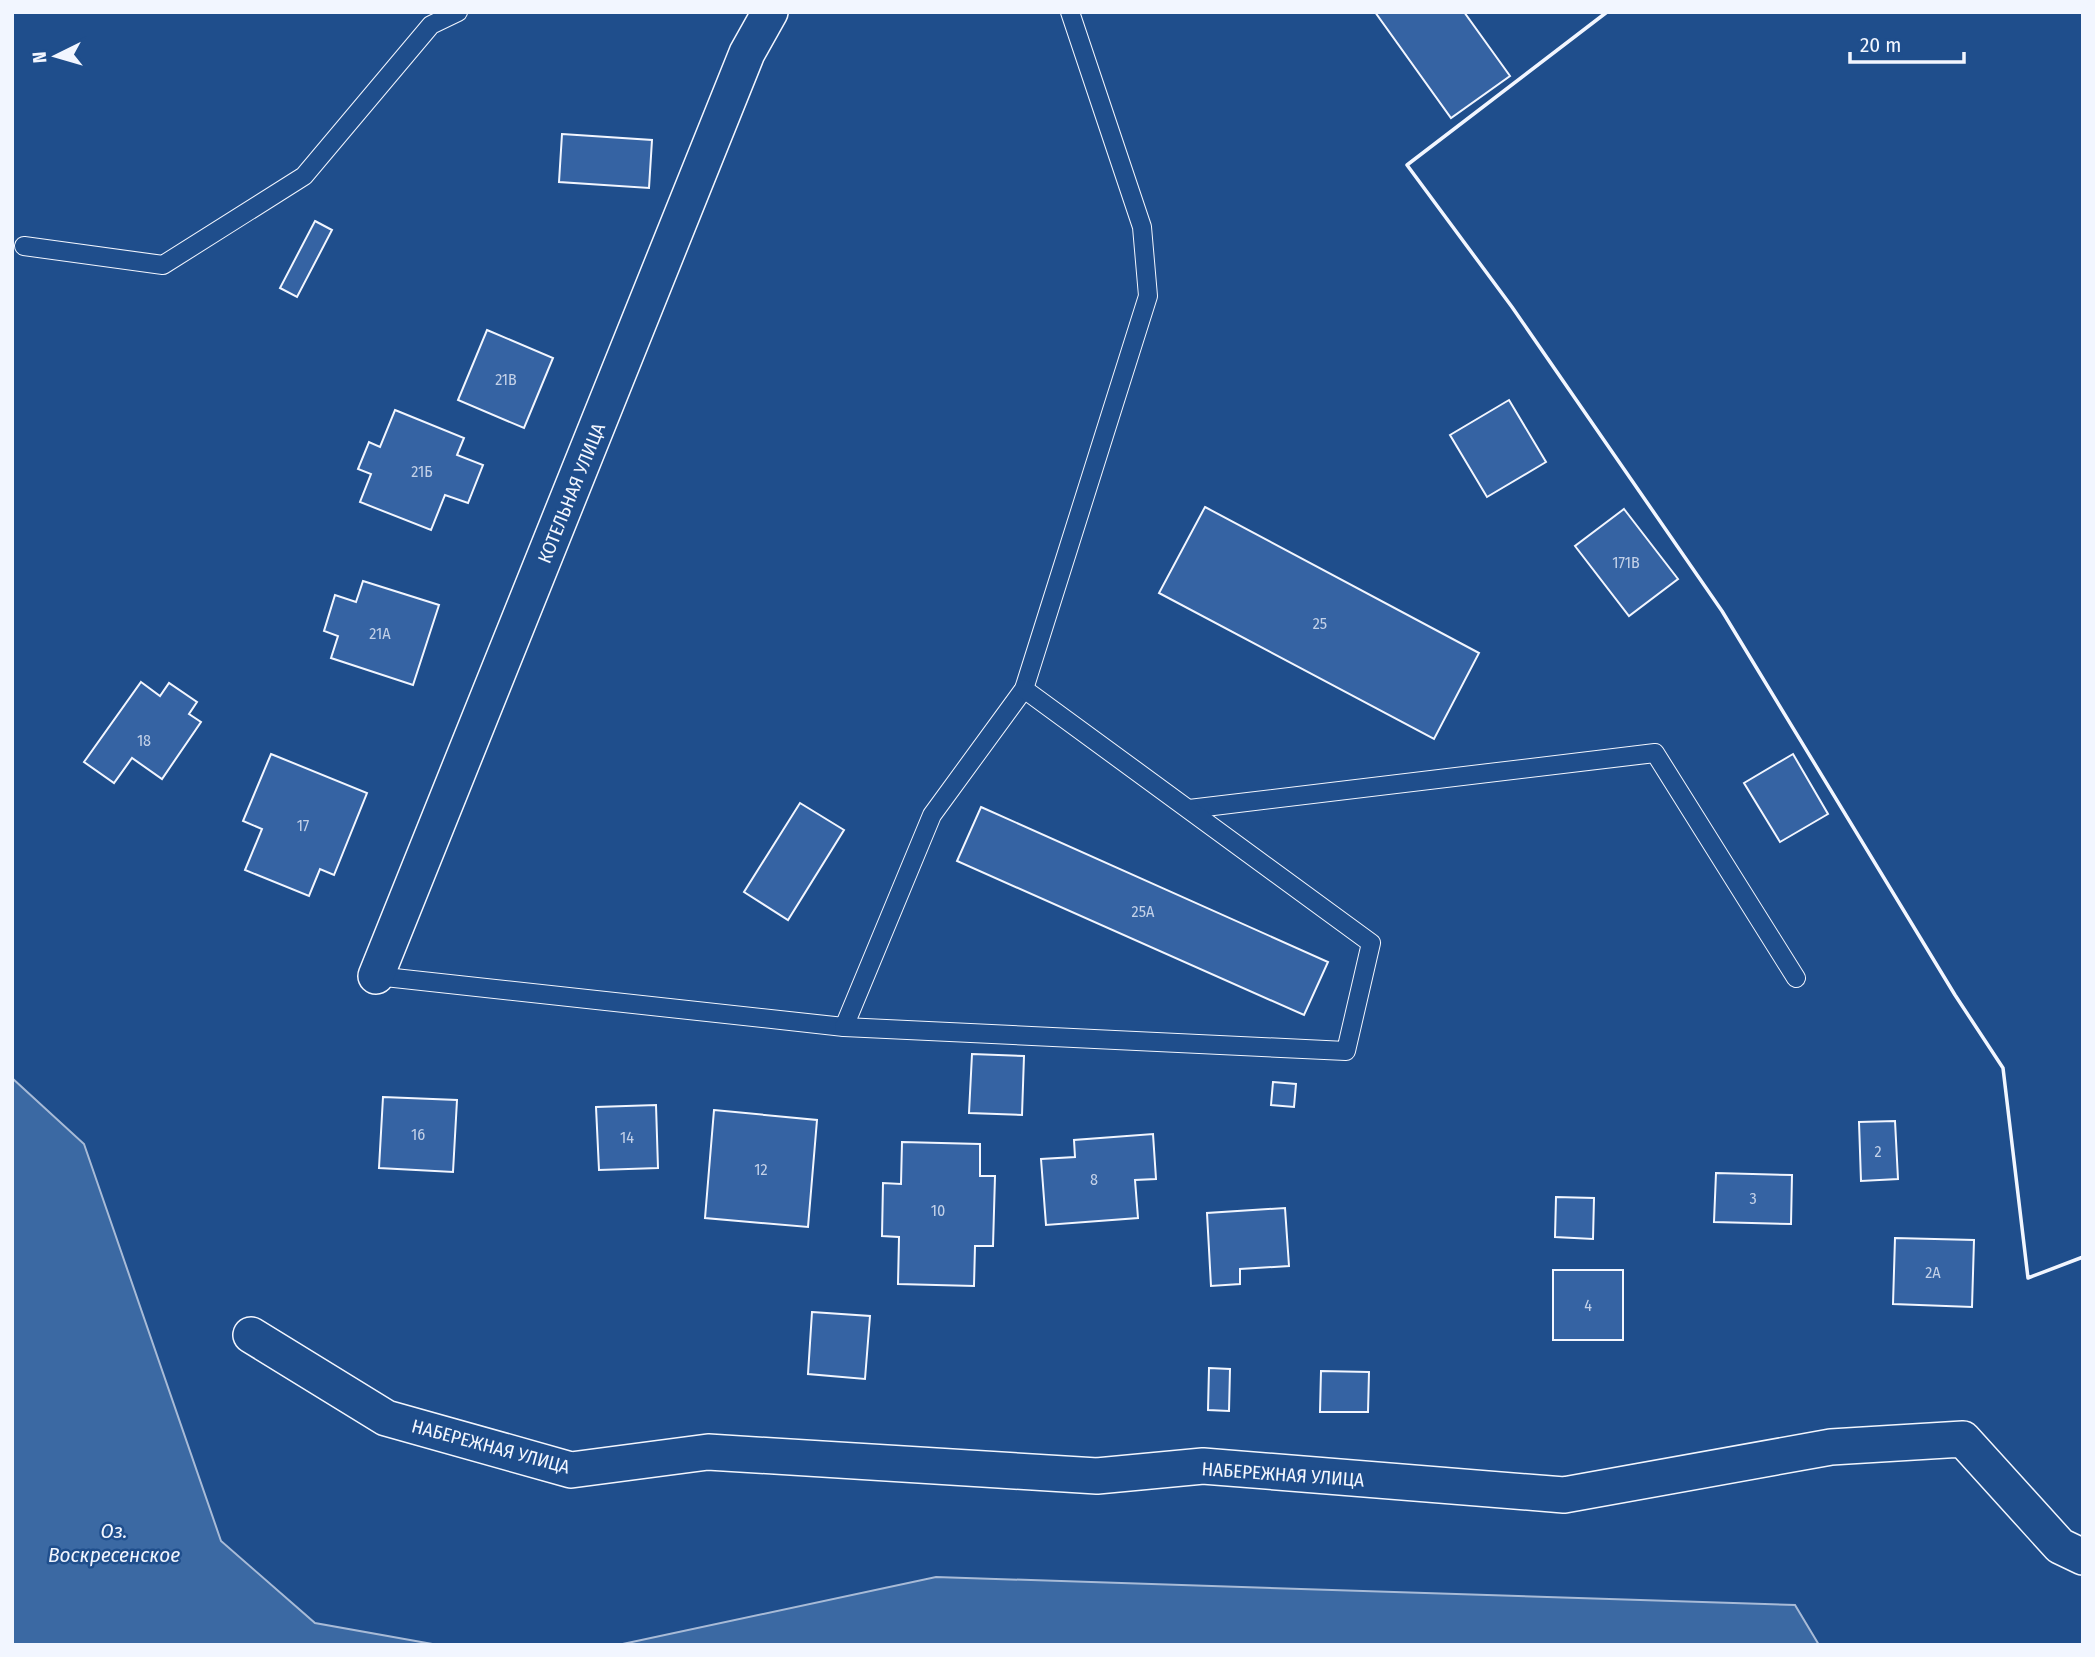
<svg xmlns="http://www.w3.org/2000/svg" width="2095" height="1657" font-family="'Fira Sans Condensed',sans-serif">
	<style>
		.water { fill: #3b69a3; stroke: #a8bbd7; stroke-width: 2 }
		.building { fill: #3563a3; stroke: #f2f6ff; stroke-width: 2 }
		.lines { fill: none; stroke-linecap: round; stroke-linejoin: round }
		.service-casing { stroke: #f2f6ff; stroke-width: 20 }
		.minor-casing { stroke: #f2f6ff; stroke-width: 38 }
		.service { stroke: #1f4e8c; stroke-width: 18 }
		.minor { stroke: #1f4e8c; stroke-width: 35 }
		.wall { stroke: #f2f6ff; stroke-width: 3.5 }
		.labels { text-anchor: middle; stroke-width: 5; stroke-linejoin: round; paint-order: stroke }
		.number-label { font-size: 16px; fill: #c3d1e8 }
		.street-label { font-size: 19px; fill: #f2f6ff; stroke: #1f4e8c }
		.water-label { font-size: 21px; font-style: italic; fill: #f2f6ff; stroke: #1f4e8c }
	</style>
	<rect width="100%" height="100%" fill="#1f4e8c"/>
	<g class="water">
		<polygon points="12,1078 84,1144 221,1541 315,1623 438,1645 12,1645"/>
		<polygon points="936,1577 1795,1605 1819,1645 618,1645"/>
	</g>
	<g class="building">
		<polygon points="1375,12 1464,12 1510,76 1451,118"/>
		<polygon points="562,134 652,140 649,188 559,182"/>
		<polygon points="315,221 332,230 297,297 280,288"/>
		<polygon points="487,330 553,358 524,428 458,400"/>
		<polygon points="1509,400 1546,462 1487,497 1450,435"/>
		<polygon points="395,410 464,438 457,455 483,465 468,503 445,495 431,530 360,502 371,474 358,469 369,442 380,447"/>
		<polygon points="1205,507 1479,653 1434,739 1159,593"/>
		<polygon points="1624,509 1678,579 1629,616 1575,546"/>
		<polygon points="363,581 439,605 413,685 331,658 338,636 324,631 335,595 356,602"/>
		<polygon points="141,682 160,696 169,683 197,702 189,714 201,722 162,779 132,758 114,783 84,762"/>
		<polygon points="271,754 367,793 334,875 320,869 309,896 245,870 262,829 243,821"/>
		<polygon points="1793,754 1828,814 1780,842 1744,783"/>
		<polygon points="800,803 844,830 788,920 744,892"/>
		<polygon points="981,807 1328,962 1304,1015 957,861"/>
		<polygon points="972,1054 1024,1056 1022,1115 969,1113"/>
		<polygon points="1273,1082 1296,1084 1294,1107 1271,1105"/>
		<polygon points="383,1097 457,1100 453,1172 379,1168"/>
		<polygon points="656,1105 658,1168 599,1170 596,1107"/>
		<polygon points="714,1110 817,1120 808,1227 705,1218"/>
		<polygon points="1895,1121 1898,1179 1861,1181 1859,1122"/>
		<polygon points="1153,1134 1156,1179 1135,1180 1138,1218 1046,1225 1041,1159 1075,1157 1074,1140"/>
		<polygon points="902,1142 980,1144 980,1176 995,1176 993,1246 975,1246 974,1286 898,1284 899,1237 882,1236 883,1183 901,1184"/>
		<polygon points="1716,1173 1792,1175 1791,1224 1714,1222"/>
		<polygon points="1556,1197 1594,1198 1593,1239 1555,1237"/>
		<polygon points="1285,1208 1289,1266 1240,1269 1240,1284 1211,1286 1207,1213"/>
		<polygon points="1895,1238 1974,1240 1972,1307 1893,1304"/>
		<rect x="1553" y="1270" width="70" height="70"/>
		<polygon points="812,1312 870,1316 865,1379 808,1374"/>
		<polygon points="1209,1368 1230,1369 1229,1411 1208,1410"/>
		<polygon points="1321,1371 1369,1372 1368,1412 1320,1412"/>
	</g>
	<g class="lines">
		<defs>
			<g id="service">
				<polyline points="24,246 163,265 304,176 431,25 458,12"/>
				<polyline points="1189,809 1655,753 1796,978"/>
				<polyline points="376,976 844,1027 932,815 1024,689 1148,296 1142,227 1070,12"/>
				<polyline points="844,1027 1346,1051 1371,943 1024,689"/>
			</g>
			<g id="minor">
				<polyline points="376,976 747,53 770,12"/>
				<polyline points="251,1335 386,1418 571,1470 708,1452 1097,1476 1203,1466 1564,1495 1831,1447 1963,1439 2060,1546 2083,1557"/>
			</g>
		</defs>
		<use href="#service" class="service-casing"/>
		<use href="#minor" class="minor-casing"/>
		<use href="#service" class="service"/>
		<use href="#minor" class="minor"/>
		<polyline class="wall" points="1607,12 1407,165 1512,307 1722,611 1955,995 2003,1068 2028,1278 2083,1257"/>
	</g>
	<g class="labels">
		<g class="number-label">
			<text x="506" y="385">21В</text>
			<text x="422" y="477">21Б</text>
			<text x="1626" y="568">171В</text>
			<text x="1320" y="629">25</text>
			<text x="380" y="639">21А</text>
			<text x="144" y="746">18</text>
			<text x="303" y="831">17</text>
			<text x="1143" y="917">25А</text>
			<text x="418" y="1140">16</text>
			<text x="627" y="1143">14</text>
			<text x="1878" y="1157">2</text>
			<text x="761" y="1175">12</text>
			<text x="1094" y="1185">8</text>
			<text x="1753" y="1204">3</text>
			<text x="938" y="1216">10</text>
			<text x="1933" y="1278">2А</text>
			<text x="1588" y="1311">4</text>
		</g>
		<g class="street-label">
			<text transform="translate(571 493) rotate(-68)" y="7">КОТЕЛЬНАЯ УЛИЦА</text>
			<text transform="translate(491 1446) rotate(15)" y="7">НАБЕРЕЖНАЯ УЛИЦА</text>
			<text transform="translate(1283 1474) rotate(4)" y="7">НАБЕРЕЖНАЯ УЛИЦА</text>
		</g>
		<g class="water-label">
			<text x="114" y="1538">Оз.<tspan x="114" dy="24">Воскресенское</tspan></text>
		</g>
	</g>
	<rect width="2095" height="1657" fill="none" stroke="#f2f6ff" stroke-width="28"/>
	<g transform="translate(56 56) rotate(265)" stroke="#1f4e8c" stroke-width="5" paint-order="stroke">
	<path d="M0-5L12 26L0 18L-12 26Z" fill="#f2f6ff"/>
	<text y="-10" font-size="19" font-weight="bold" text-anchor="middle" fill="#f2f6ff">N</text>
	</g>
	<path d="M1850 52v10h114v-10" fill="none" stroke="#f2f6ff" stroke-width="3.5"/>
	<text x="1860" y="52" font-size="21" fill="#f2f6ff" stroke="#1f4e8c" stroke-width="5" paint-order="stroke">20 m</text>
</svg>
